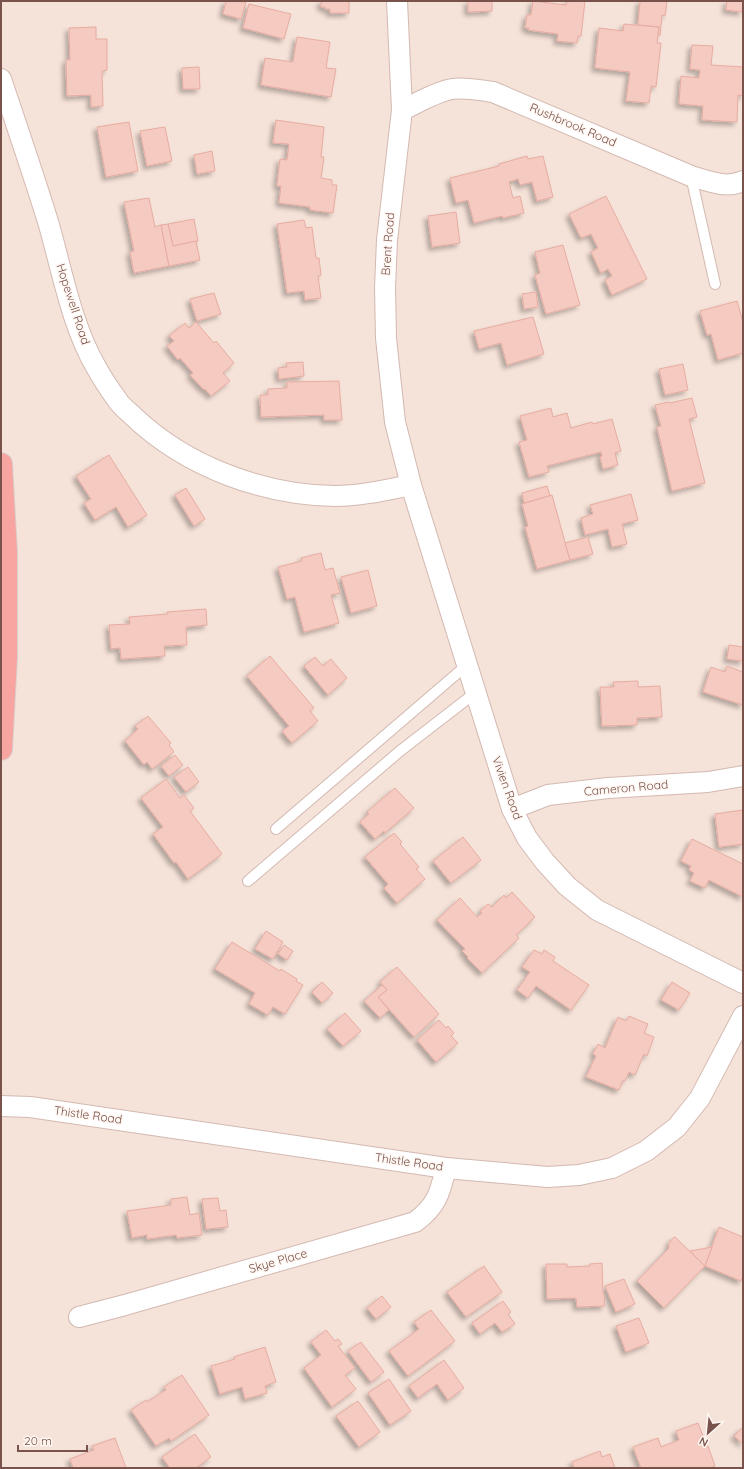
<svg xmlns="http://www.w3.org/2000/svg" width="744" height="1469" font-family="Quicksand,sans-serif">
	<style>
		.residential { fill: #f5e2d8 }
		.building { fill: #f4cac1; stroke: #e7aca1; filter: url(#shadow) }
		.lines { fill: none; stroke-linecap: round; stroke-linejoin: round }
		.lane-casing { stroke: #d3b9b1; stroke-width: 12 }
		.street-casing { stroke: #d3b9b1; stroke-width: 22 }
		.highway-casing { stroke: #dacfcd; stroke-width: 24 }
		.lane { stroke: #fff; stroke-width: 10 }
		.street { stroke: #fff; stroke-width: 20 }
		.highway { stroke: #f8a4a0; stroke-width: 22 }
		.labels { text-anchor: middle; stroke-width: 3; stroke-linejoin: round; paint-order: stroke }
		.street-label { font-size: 12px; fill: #7a524c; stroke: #fff7f2 }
	</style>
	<defs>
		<filter id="shadow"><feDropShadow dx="-3.5" dy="3.5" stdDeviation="2" flood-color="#0004"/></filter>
	</defs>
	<rect width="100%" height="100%" fill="#fdf2ea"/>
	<rect class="residential" x="1" y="1" width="742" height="1467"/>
	<g class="building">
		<polygon points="226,1 246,2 241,19 223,14"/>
		<polygon points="321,1 349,1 349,13 330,13 330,9 325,9 325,7 321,7"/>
		<polygon points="468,1 492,1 492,11 468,12"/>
		<polygon points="533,1 566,5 567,1 585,1 581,36 578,36 577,43 557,41 558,34 528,30 529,28 525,28 527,15 531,15"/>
		<polygon points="640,1 667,1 665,16 662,15 660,35 658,35 659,27 638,25"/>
		<polygon points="727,1 743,1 742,12 726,10"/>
		<polygon points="249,4 291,14 284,39 243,28"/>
		<polygon points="624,24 659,27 657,43 661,43 656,87 651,86 649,103 626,101 630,72 595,68 599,28 623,31"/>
		<polygon points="96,27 96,39 107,39 107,70 102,71 103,106 91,107 91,95 67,96 66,60 70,60 69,28"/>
		<polygon points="297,37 330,42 326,68 336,69 331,97 261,85 265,58 293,62"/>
		<polygon points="692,45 713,46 711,65 743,67 743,96 738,95 737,122 702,120 703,106 679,104 681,76 699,78 700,70 690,69"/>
		<polygon points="199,67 200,89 183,89 182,68"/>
		<polygon points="276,120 324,127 321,157 324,157 321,178 332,180 332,185 337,185 333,213 310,210 310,207 279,203 281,186 277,186 280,159 287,160 289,144 273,143"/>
		<polygon points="129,122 138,171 106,177 97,127"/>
		<polygon points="165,127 172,161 147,166 140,131"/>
		<polygon points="212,151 215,171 197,174 194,155"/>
		<polygon points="527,156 528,159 543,156 553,197 537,201 532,182 520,185 518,179 509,182 513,198 520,196 524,213 503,218 502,216 474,223 468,200 456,203 450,178 499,166 499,164"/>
		<polygon points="606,196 647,279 612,295 605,280 612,276 608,269 601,273 591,252 598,248 591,234 581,238 569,214"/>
		<polygon points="149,198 155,227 161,225 169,266 134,273 130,252 134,251 124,202"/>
		<polygon points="456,212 460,243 432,247 428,216"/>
		<polygon points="194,219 198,241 173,246 168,224"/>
		<polygon points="304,220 306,228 312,227 316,258 319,258 321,275 318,276 321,298 305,300 304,291 287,293 277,224"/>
		<polygon points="168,224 173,246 196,241 200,260 169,266 161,225"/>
		<polygon points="563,245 580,305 546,314 535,275 540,273 535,252"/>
		<polygon points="536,292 538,307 524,309 522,294"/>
		<polygon points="214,293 221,314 197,321 190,299"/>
		<polygon points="737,301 743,322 743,353 718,360 711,334 707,335 700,311"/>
		<polygon points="533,317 544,354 507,365 501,343 479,349 474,331"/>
		<polygon points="196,322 214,343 216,341 234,363 223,373 230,381 211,396 205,389 204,390 190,375 193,373 180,358 178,360 167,346 174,341 169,336 185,323 189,328"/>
		<polygon points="303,362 304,376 279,379 278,368 287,367 286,363"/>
		<polygon points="683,364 688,390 665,395 659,369"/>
		<polygon points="339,381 342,420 324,420 324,415 261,417 260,395 268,395 268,389 287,388 287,382"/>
		<polygon points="692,398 697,417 689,419 705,483 672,491 657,427 661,426 655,405 669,402 670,403"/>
		<polygon points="551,408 553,417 567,413 571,428 592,422 593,424 612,419 621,451 615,453 618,465 603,469 600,457 602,456 601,452 547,466 549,472 529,477 519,442 527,440 520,416"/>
		<polygon points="109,455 147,515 128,527 116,507 95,520 84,503 91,499 76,476"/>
		<polygon points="547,486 550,496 524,503 522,493"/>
		<polygon points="186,488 205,519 194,526 175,495"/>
		<polygon points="631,494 638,520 622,524 627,544 612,547 608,529 585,535 581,518 593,514 590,505"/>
		<polygon points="552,495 570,560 537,569 525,527 528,526 522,504"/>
		<polygon points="588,537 593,554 570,560 565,543"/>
		<polygon points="321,553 325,570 333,568 340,593 331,595 339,623 304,632 295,597 287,599 278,567 302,561 301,558"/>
		<polygon points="368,570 377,606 351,613 341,577"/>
		<polygon points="206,609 207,625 186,627 187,645 164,646 165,656 121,659 120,648 111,649 109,625 130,624 129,617 168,614 167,612"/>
		<polygon points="729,645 743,647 743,661 727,659"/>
		<polygon points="270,656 314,708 310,711 318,721 292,743 282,731 289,726 247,676"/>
		<polygon points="315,657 323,666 331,659 347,678 328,695 304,666"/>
		<polygon points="727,666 743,672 743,705 703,692 711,667 725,672"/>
		<polygon points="638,681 638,687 660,686 662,717 637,718 637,725 602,726 600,687 614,687 613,682"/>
		<polygon points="148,716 171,743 169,745 174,752 152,769 147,762 144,765 125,741 138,729 135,726"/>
		<polygon points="175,755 183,765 169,776 161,766"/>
		<polygon points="188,767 199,782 186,792 174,777"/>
		<polygon points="166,779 180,798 184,795 194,808 190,811 222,854 188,879 176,862 174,863 153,834 163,827 141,798"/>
		<polygon points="395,788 414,808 385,833 384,831 375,839 360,822 369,814 367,812"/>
		<polygon points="743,810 743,844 719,847 715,814"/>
		<polygon points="394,833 402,842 400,844 419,867 416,869 425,879 397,903 384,888 388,884 365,857"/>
		<polygon points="463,837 481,860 451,883 433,861"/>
		<polygon points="692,839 743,864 743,897 709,880 705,888 690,881 694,873 689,870 691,866 681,861"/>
		<polygon points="512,892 535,917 516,935 519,938 482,973 467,958 468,957 462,951 465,949 437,920 460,898 477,917 482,913 480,911 488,904 492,907 504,895 506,898"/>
		<polygon points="266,931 283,942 273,959 255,949"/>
		<polygon points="232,942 280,971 281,969 297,979 296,981 303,985 285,1014 273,1007 268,1015 249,1004 255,993 215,969"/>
		<polygon points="284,945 293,951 287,960 278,954"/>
		<polygon points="534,950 542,954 544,950 555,957 553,961 589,985 571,1010 536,986 528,998 517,990 530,972 522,967"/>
		<polygon points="397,967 439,1014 414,1037 378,997 387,990 380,982"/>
		<polygon points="322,982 333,993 322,1003 312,992"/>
		<polygon points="672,982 690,993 679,1010 661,1000"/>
		<polygon points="382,985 387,990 378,997 389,1010 380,1018 364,1001"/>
		<polygon points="345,1013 361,1031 343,1046 327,1029"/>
		<polygon points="629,1016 648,1024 644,1033 654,1037 647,1056 644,1054 635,1075 629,1072 625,1081 623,1080 619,1090 586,1077 596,1056 593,1054 598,1044 605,1048 618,1017 626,1021"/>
		<polygon points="439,1020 446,1028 448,1026 454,1033 451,1036 458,1043 436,1062 417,1040"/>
		<polygon points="187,1197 190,1215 199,1213 202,1235 177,1238 176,1235 147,1239 147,1235 132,1238 127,1211 171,1205 171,1199"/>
		<polygon points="218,1198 220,1211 226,1210 228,1227 206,1229 202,1199"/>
		<polygon points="719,1227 743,1237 743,1276 741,1281 705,1266"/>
		<polygon points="675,1237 705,1266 664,1308 637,1281 669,1248 669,1243 673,1238"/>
		<polygon points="712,1247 705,1266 690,1251"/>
		<polygon points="602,1263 603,1294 604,1294 605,1306 577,1307 576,1298 547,1299 546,1264 567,1264 567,1267 590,1266 590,1264"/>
		<polygon points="484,1266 502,1292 466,1317 447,1292"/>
		<polygon points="624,1279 635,1304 616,1312 605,1286"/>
		<polygon points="382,1296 391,1307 376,1319 367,1308"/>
		<polygon points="503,1301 511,1312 508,1314 515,1324 502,1332 495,1323 480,1334 472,1323"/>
		<polygon points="431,1310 455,1341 408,1376 389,1351 419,1329 414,1322"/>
		<polygon points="639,1318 649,1343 626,1352 616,1326"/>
		<polygon points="326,1330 335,1341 338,1339 342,1344 338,1346 355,1368 345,1375 356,1389 332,1407 304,1368 321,1355 311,1342"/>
		<polygon points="361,1342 384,1372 371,1382 348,1351"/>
		<polygon points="265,1347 276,1382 265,1386 267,1393 245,1399 242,1387 220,1394 211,1366 235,1359 234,1357"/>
		<polygon points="444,1360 464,1388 448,1400 437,1384 418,1398 409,1386"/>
		<polygon points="182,1375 209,1415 171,1441 169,1438 156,1446 131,1410 146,1400 147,1402 166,1390 164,1387"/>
		<polygon points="389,1379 411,1411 390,1425 368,1393"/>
		<polygon points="358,1401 380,1432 359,1447 336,1416"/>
		<polygon points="698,1423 703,1436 700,1437 704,1448 708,1446 715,1466 710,1468 641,1468 633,1447 658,1438 661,1447 679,1440 676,1431"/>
		<polygon points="743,1427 743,1444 734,1436"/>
		<polygon points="195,1434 211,1457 196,1468 170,1468 162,1457"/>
		<polygon points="115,1438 126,1468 73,1468 70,1459 94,1450 92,1446"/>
		<polygon points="600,1451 602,1457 610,1454 615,1468 573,1468 574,1467 572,1462"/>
	</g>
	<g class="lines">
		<defs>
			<g id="lane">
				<polyline points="691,176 715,284"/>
				<polyline points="276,829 467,665"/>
				<polyline points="248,881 400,751 475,693"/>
			</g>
			<g id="street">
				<polyline points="397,1 402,110 387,240 385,288 386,338 395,422 411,485 512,809 527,838 545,862 567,886 597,910 743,983"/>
				<path d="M 1,79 C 17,127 34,176 49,225 C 62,271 72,326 96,367 C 102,378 110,390 118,401 C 122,407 129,412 134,417 C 187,467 263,495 335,496 C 361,496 386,490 411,485"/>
				<path d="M 402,110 C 418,103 435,92 452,89 C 465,87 479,90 493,92 L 691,176 C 708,181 726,189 743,181"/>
				<polyline points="512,809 548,795 608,788 708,782 743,776"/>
				<polyline points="1,1106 30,1107 446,1168 548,1177 579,1175 612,1168 646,1151 677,1127 700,1098 743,1016"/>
				<path d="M 79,1317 L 125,1305 L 415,1222 C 437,1206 440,1193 446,1168"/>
			</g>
			<polyline id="highway" points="1,464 6,552 6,657 1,749"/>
		</defs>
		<use href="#lane" class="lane-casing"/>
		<use href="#street" class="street-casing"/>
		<use href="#highway" class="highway-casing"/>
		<use href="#lane" class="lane"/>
		<use href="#street" class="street"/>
		<use href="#highway" class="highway"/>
	</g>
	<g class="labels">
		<g class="street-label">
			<text transform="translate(573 125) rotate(23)" y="4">Rushbrook Road</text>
			<text transform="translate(388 244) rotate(-86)" y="4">Brent Road</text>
			<text transform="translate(73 304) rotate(72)" y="4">Hopewell Road</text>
			<text transform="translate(507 788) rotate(70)" y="4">Vivien Road</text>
			<text transform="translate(626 788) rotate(-5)" y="4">Cameron Road</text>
			<text transform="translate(88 1115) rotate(8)" y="4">Thistle Road</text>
			<text transform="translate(409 1162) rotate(8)" y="4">Thistle Road</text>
			<text transform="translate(278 1261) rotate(-16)" y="4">Skye Place</text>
		</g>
	</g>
	<rect width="744" height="1469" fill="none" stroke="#7a524c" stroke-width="4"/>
	<g transform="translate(708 1433) rotate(207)" stroke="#fff7f2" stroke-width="3" paint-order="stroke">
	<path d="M0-3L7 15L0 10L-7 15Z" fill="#7a524c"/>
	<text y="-6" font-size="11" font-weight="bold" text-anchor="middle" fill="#7a524c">N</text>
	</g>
	<path d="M18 1445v6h69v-6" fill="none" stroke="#7a524c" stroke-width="2"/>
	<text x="24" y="1445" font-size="12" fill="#7a524c" stroke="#fff7f2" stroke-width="3" paint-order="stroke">20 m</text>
</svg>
